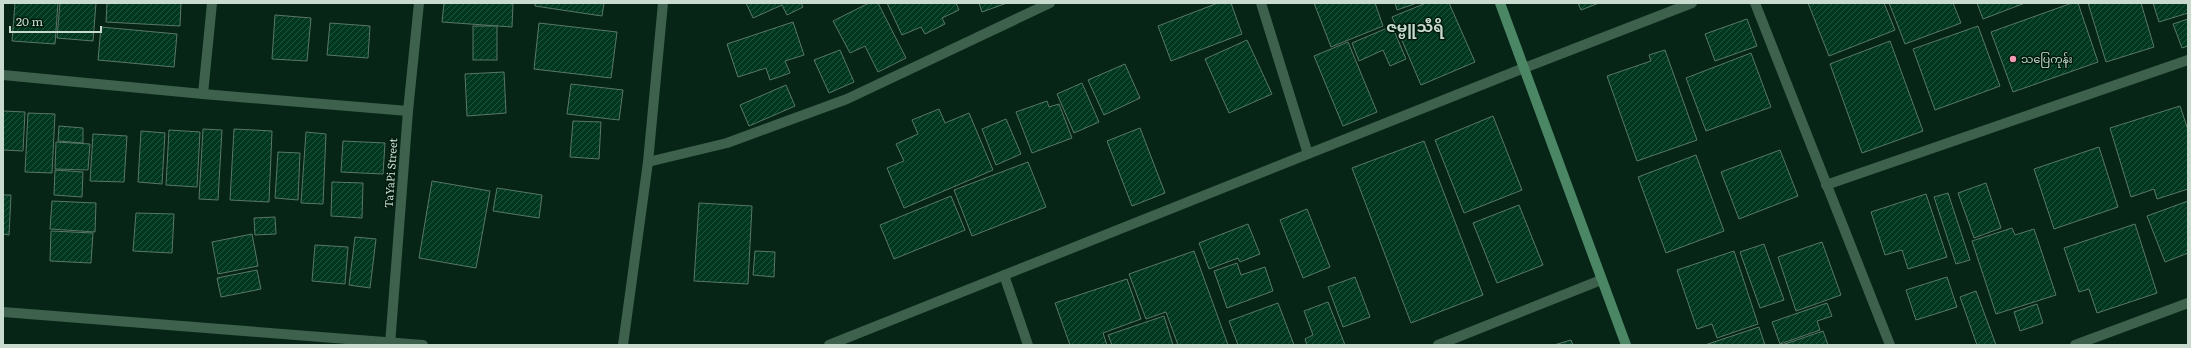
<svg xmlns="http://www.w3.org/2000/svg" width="2191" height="348" font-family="Literata,'Noto Sans Myanmar',serif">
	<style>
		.building { fill: url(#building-hatch); stroke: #597765 }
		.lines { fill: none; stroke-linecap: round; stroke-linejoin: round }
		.street { stroke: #3d614c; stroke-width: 10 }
		.secondary { stroke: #4b8665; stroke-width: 10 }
		.poi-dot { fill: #f19ab1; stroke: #001b0d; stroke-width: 1.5 }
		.labels { text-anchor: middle; stroke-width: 3; stroke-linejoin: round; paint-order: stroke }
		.poi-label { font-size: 11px; fill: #c9dacf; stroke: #001b0d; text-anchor: start }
		.street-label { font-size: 11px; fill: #c9dacf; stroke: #001b0d }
		.district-label { font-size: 15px; font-weight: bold; fill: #c9dacf; stroke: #001b0d }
	</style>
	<defs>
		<pattern id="building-hatch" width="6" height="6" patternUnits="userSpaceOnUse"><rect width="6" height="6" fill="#00381f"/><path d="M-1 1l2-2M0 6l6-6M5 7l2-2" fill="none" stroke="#24543e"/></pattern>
	</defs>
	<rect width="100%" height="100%" fill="#072516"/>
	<g class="building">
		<polygon points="15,3 58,3 55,44 12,41"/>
		<polygon points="60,3 96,3 93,41 57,38"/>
		<polygon points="107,3 181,3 180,26 106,22"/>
		<polygon points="444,3 513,3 512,27 442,22"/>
		<polygon points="535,3 604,3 602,16 535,6"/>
		<polygon points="746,3 801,3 803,7 787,15 782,5 753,18"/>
		<polygon points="869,3 878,3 906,58 878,72 865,46 850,53 833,21"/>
		<polygon points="887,3 956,3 959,10 942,18 945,24 925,34 921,27 902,35"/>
		<polygon points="979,3 1007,3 982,12"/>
		<polygon points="1218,3 1231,3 1242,34 1171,61 1158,26"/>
		<polygon points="1314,3 1375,3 1383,26 1331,47"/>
		<polygon points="1395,3 1417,3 1397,10"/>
		<polygon points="1426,3 1449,3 1475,62 1421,85 1392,17"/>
		<polygon points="1578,3 1599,3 1581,10"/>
		<polygon points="1808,3 1884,3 1895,30 1829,56"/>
		<polygon points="1889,3 1953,3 1961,23 1905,44"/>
		<polygon points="1977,3 2025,3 1983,19"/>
		<polygon points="2072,3 2078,3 2098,62 2013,92 1991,32"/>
		<polygon points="2088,3 2141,3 2154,47 2106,62"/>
		<polygon points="2153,3 2188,3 2188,13 2159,22"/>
		<polygon points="275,15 311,18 307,61 272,59"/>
		<polygon points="1747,19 1757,46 1715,61 1705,34"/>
		<polygon points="2188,19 2188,46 2182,48 2173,24"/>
		<polygon points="793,22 804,55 785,61 790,73 770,80 766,68 738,77 727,44"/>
		<polygon points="330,23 370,26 368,58 327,55"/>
		<polygon points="539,23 617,32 611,78 534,69"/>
		<rect x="473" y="26" width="24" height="34"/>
		<polygon points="1392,26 1406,59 1390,66 1383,50 1359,61 1352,43"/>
		<polygon points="1978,26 2000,86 1935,110 1913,49"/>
		<polygon points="101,27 177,34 174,67 98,60"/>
		<polygon points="1247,40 1272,94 1229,113 1205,59"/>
		<polygon points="1890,41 1923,131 1862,153 1830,64"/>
		<polygon points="1348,42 1377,112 1343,126 1314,56"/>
		<polygon points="840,50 854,82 829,93 814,60"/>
		<polygon points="1665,50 1697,140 1637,161 1607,76 1651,61 1649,55"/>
		<polygon points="1751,53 1771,107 1706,131 1686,78"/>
		<polygon points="1125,64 1140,98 1104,115 1088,80"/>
		<polygon points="504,72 506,113 467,116 465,74"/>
		<polygon points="1082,83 1099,122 1074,133 1057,94"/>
		<polygon points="571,84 623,90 619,120 567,114"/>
		<polygon points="786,85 795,106 749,126 740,105"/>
		<polygon points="1047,101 1049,107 1059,104 1072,138 1032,153 1016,112"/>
		<polygon points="2180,106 2188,130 2188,189 2157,199 2154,189 2131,197 2110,128"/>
		<polygon points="939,109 945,123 969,113 993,170 904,208 887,168 904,161 896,144 918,134 912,120"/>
		<polygon points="3,111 25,112 23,151 3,150"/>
		<polygon points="28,113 55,114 52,173 25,172"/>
		<polygon points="1493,116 1522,190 1464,213 1435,140"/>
		<polygon points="1006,119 1021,154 996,165 982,129"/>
		<polygon points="573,121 601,122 599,159 570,157"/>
		<polygon points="59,126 83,128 83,143 58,141"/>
		<polygon points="1140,128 1165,193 1132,206 1107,141"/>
		<polygon points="203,129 222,130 218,200 199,199"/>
		<polygon points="234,129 272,131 269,202 230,200"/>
		<polygon points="169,130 200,132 197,187 166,185"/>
		<polygon points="141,131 165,133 162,184 138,182"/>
		<polygon points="306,132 326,134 323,204 301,203"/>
		<polygon points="93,134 127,136 124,182 90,181"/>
		<polygon points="343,141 385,143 383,174 341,172"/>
		<polygon points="1424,141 1483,295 1411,323 1352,168"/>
		<polygon points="56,142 90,144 88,170 55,169"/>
		<polygon points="2099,147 2118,207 2054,229 2034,169"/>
		<polygon points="1780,150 1798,196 1739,219 1721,172"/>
		<polygon points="278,152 300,153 298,200 275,198"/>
		<polygon points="1696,155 1724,231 1666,253 1638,177"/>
		<polygon points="1028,162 1046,207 972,236 954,190"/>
		<polygon points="55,170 83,172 82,197 54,195"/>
		<polygon points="432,181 490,191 476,268 419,258"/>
		<polygon points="332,182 363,183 362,218 331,216"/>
		<polygon points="1986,183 2001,228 1974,238 1958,193"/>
		<polygon points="497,188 542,195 539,218 493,211"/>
		<polygon points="1948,193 1970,260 1956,264 1934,197"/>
		<polygon points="1926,194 1947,257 1908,269 1902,250 1885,255 1871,212"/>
		<polygon points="3,195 11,195 9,235 3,234"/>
		<polygon points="951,196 965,230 894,259 880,225"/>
		<polygon points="52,201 96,203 95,232 50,229"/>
		<polygon points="2188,201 2188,253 2165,262 2147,216"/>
		<polygon points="699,203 752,206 748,284 694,281"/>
		<polygon points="1519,205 1543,265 1497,283 1473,223"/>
		<polygon points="1307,209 1330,267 1303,278 1280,220"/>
		<polygon points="136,213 174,214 172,253 133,251"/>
		<polygon points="275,217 276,234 255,235 254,218"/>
		<polygon points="1248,224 1260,254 1240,262 1238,258 1209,269 1199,243"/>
		<polygon points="2135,224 2157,293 2097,313 2089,289 2079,292 2064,248"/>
		<polygon points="2012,228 2015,235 2034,229 2056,295 1996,314 1972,241"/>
		<polygon points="51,231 93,233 91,263 50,261"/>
		<polygon points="252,234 258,266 218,274 212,242"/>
		<polygon points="355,237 376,239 370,288 349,285"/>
		<polygon points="1822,242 1841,295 1796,311 1778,257"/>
		<polygon points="1764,244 1784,300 1760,308 1740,252"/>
		<polygon points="315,245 348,247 345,284 312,281"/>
		<polygon points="755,251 775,252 774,277 753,275"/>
		<polygon points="1194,251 1228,345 1178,345 1166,312 1146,319 1129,274"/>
		<polygon points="1734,251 1758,324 1717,338 1712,324 1697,329 1677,270"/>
		<polygon points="1237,263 1241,275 1265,267 1273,291 1227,308 1214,271"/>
		<polygon points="257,270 261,289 221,297 217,278"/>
		<polygon points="1355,277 1370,317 1343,327 1328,287"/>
		<polygon points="1947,277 1957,307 1916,320 1906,290"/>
		<polygon points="1127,279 1141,319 1103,333 1107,345 1070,345 1055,303"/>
		<polygon points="1976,291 1996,345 1977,345 1960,297"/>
		<polygon points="1328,302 1345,345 1307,345 1305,339 1313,335 1304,311"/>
		<polygon points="1278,303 1294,345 1238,345 1229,321"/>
		<polygon points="1827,303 1832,316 1817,321 1820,330 1780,344 1772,322"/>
		<polygon points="2037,304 2043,323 2020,331 2014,312"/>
		<polygon points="1164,316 1173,345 1112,345 1108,335"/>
		<polygon points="1759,327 1765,345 1705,345"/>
		<polygon points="1823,331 1828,345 1782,345"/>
		<polygon points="1571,340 1573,345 1554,345"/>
	</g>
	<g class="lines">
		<g class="street">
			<polyline points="1261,3 1308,154"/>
			<polyline points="1755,3 1890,345"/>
			<polyline points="3,75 203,94 408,111"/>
			<polyline points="203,94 212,3"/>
			<polyline points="648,162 727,143 847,99 1050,3"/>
			<polyline points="1826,185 2188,60"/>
			<polyline points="1004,275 1028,345"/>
			<polyline points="3,312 423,345"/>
			<polyline points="390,345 408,111 419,3"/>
			<polyline points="623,345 648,162 663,3"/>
			<polyline points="829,345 1524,68 1692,3"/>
			<polyline points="1438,345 1601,280"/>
			<polyline points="2075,345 2188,303"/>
		</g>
		<polyline class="secondary" points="1500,3 1626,345"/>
	</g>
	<circle class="poi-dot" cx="2013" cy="59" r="4"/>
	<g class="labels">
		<g class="poi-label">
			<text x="2021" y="63">သပြေကုန်း</text>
		</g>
		<g class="street-label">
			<text transform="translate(391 173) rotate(-86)" y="4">TaYaPi Street</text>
		</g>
		<g class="district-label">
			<text x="1415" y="32">ဇမ္ဗူသီရိ</text>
		</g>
	</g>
	<rect width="2191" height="348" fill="none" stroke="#c9dacf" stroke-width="8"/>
	<path d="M10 26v6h91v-6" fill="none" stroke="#c9dacf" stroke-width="2"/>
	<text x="16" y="26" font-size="12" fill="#c9dacf" stroke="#001b0d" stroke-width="3" paint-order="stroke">20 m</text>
</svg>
